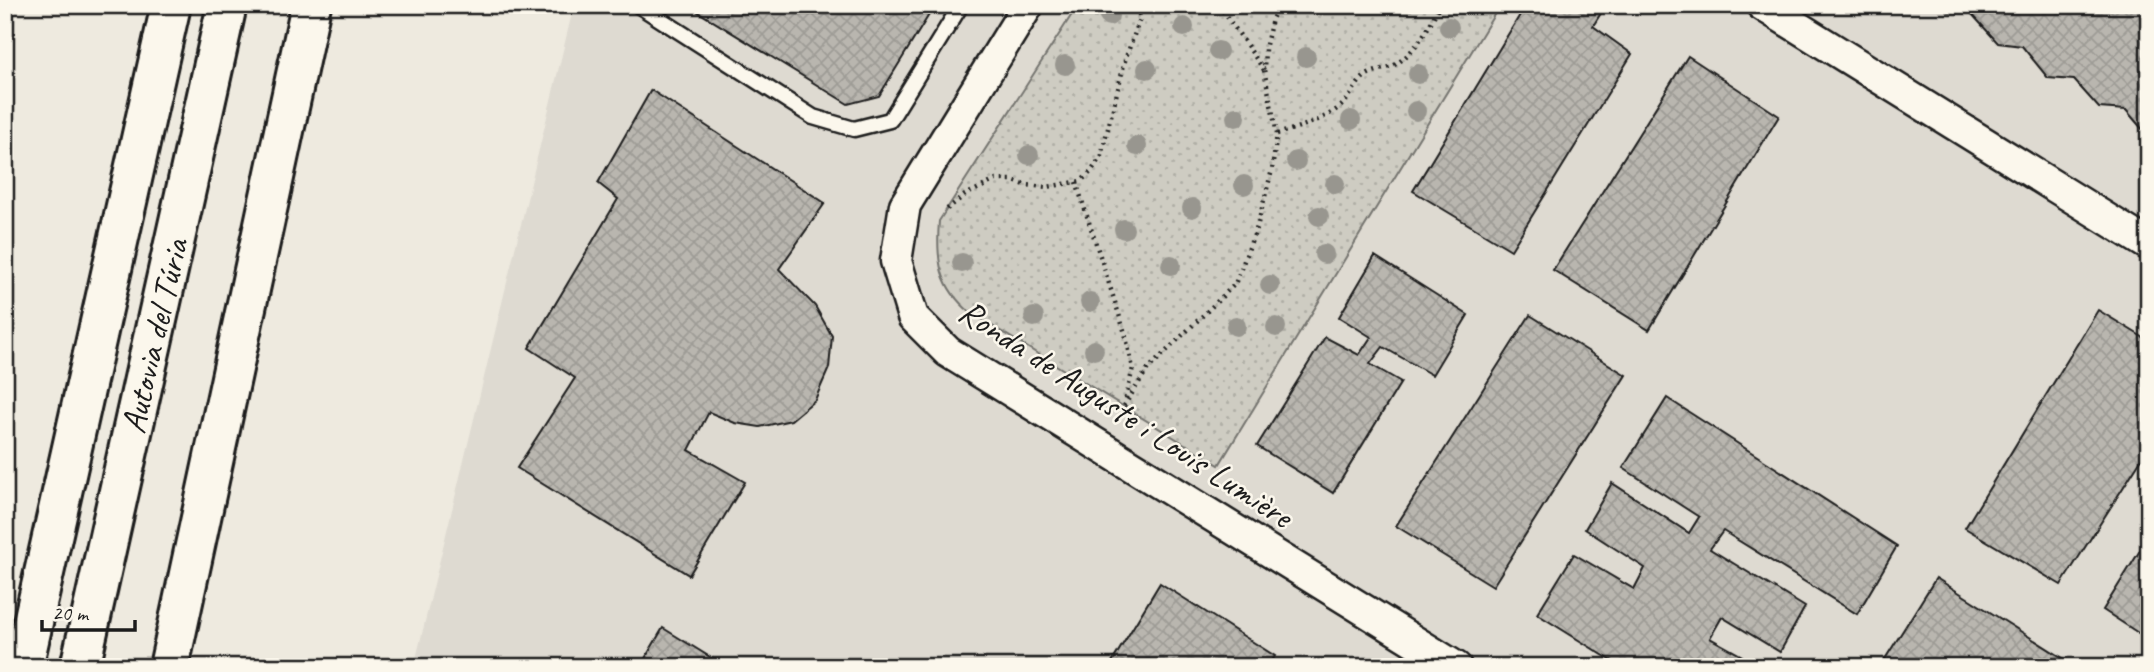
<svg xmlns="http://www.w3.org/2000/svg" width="2154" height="672" font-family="Caveat,sans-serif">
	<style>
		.built { fill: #dedad1 }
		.park { fill: url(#park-dots); stroke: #75746f; stroke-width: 2 }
		.building { fill: url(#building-cross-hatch); stroke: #1c1c1c; stroke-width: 2 }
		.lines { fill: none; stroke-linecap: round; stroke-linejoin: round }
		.lane-casing { stroke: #1c1c1c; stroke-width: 19 }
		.street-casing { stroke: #1c1c1c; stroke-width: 35 }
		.highway-casing { stroke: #1c1c1c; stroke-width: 44 }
		.path { stroke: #1c1c1c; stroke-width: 4.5; stroke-dasharray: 2 5; stroke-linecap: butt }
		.lane { stroke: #fbf7ec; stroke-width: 14 }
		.street { stroke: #fbf7ec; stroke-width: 30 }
		.highway { stroke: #fbf7ec; stroke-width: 38 }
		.tree { fill: #98968f }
		.labels { text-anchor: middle; stroke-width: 5; stroke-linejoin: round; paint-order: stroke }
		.street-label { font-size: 35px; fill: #1c1c1c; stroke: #fbf7ec }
	</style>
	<defs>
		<pattern id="park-dots" width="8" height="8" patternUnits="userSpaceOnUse" patternTransform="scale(1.75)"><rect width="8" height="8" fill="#ceccc2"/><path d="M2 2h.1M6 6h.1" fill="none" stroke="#b0afa6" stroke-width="1.8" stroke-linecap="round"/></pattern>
		<pattern id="building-cross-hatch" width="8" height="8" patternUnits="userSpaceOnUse" patternTransform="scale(1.75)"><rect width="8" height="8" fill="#b9b6af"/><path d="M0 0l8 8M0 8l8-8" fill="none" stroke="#9e9c96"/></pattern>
	</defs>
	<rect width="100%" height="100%" fill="#eeeadf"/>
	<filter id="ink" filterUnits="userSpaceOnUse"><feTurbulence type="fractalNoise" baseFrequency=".0143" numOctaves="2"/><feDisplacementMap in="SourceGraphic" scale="14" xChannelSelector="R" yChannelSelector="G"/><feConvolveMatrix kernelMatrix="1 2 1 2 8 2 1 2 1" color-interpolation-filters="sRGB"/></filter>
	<g filter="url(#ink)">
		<polygon class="built" points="574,5 2149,5 2149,667 414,667"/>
		<path class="park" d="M 1078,5 L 1500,5 L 1219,465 L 971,313 C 939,287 936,260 939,221 Z"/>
		<g class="building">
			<polygon points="687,5 935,5 879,96 848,104"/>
			<polygon points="1526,5 1606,5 1593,26 1632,54 1511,250 1413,191"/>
			<polygon points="1942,5 2149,5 2149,137 2126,110 2099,108 2074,80 2048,78 2022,46 1998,43 1971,13 1947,11"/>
			<polygon points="1688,56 1779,116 1649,330 1553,270"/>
			<polygon points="651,90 825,203 779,269 815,306 832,336 829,368 815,400 791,420 760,427 735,423 709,412 689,450 745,482 689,575 517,468 575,378 529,348 618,199 598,183"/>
			<polygon points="1375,256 1468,315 1432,375 1383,347 1370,364 1401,382 1333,493 1257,446 1325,337 1359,355 1371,337 1339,317"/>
			<polygon points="2098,310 2149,341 2149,447 2061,585 1965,528"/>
			<polygon points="1530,315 1626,375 1493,586 1396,526"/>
			<polygon points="1667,398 1897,546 1857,614 1723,531 1710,549 1805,607 1780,652 1722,617 1710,638 1742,656 1736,667 1622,667 1537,614 1574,554 1634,589 1645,568 1585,529 1612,483 1689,533 1699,517 1623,468"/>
			<polygon points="2149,536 2149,640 2103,610"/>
			<polygon points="1936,578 2077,667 1880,667"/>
			<polygon points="1160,583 1275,656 1268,667 1109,667"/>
			<polygon points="663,628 726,667 640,667"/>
		</g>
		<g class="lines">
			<defs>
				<polyline id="lane" points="638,5 813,117 854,129 890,120 961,5"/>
				<g id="street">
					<polyline points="1028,5 905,205 896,261 913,317 948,352 1456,667"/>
					<polyline points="1762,5 2149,245"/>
				</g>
				<g id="highway">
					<polyline points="23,667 171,5"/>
					<polyline points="80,667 227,5"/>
					<polyline points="169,667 311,5"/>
				</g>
			</defs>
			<use href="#lane" class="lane-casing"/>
			<use href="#street" class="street-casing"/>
			<use href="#highway" class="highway-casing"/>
			<g class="path">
				<polyline points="1219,5 1264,70"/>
				<path d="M 1277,134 C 1299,127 1323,121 1341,106 C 1350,98 1355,85 1364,77 C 1374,69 1389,70 1399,62 C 1417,49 1431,25 1439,5"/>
				<polyline points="1076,182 1125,333 1133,368 1125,402"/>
				<polyline points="947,209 965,195 996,180 1011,180 1025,185 1047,187 1081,181 1091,172 1101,156 1126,57 1140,19 1138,10 1134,5"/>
				<polyline points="1124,406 1147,370 1235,284 1257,227 1272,170 1277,134 1264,70 1265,49 1272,19 1279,5"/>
			</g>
			<use href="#lane" class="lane"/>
			<use href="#street" class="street"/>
			<use href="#highway" class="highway"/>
		</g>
		<g class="tree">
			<circle cx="1109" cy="16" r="10"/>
			<circle cx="1184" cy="27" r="10"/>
			<circle cx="1449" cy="27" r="10"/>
			<circle cx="1218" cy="51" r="10"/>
			<circle cx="1306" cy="57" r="10"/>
			<circle cx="1065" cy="65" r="10"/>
			<circle cx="1147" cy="69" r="10"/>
			<circle cx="1418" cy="74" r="10"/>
			<circle cx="1416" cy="111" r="10"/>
			<circle cx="1236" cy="117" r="10"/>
			<circle cx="1351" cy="120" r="10"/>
			<circle cx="1137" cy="146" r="10"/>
			<circle cx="1029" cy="155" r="10"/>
			<circle cx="1296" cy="161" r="10"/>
			<circle cx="1335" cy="184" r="10"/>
			<circle cx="1244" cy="185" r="10"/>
			<circle cx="1192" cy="208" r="10"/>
			<circle cx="1319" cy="216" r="10"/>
			<circle cx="1124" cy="229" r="10"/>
			<circle cx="1324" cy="254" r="10"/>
			<circle cx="962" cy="263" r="10"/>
			<circle cx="1171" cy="265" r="10"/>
			<circle cx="1270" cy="285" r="10"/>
			<circle cx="1090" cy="302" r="10"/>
			<circle cx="1034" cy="317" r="10"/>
			<circle cx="1236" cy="326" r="10"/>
			<circle cx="1276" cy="327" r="10"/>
			<circle cx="1094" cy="350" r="10"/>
		</g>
	</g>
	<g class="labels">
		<g class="street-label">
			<text transform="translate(154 336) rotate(-77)" y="12">Autovia del Túria</text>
			<text transform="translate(1126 413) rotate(33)" y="12">Ronda de Auguste i Louis Lumière</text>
		</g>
	</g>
	<rect width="2154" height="672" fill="none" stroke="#fbf7ec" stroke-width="28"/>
	<rect x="14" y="14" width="2126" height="644" fill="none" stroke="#1c1c1c" stroke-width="2.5" filter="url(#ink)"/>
	<path d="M42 620v10h93v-10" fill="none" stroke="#1c1c1c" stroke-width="3.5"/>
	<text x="52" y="620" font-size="21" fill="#1c1c1c" stroke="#fbf7ec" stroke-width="5" paint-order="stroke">20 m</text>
</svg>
